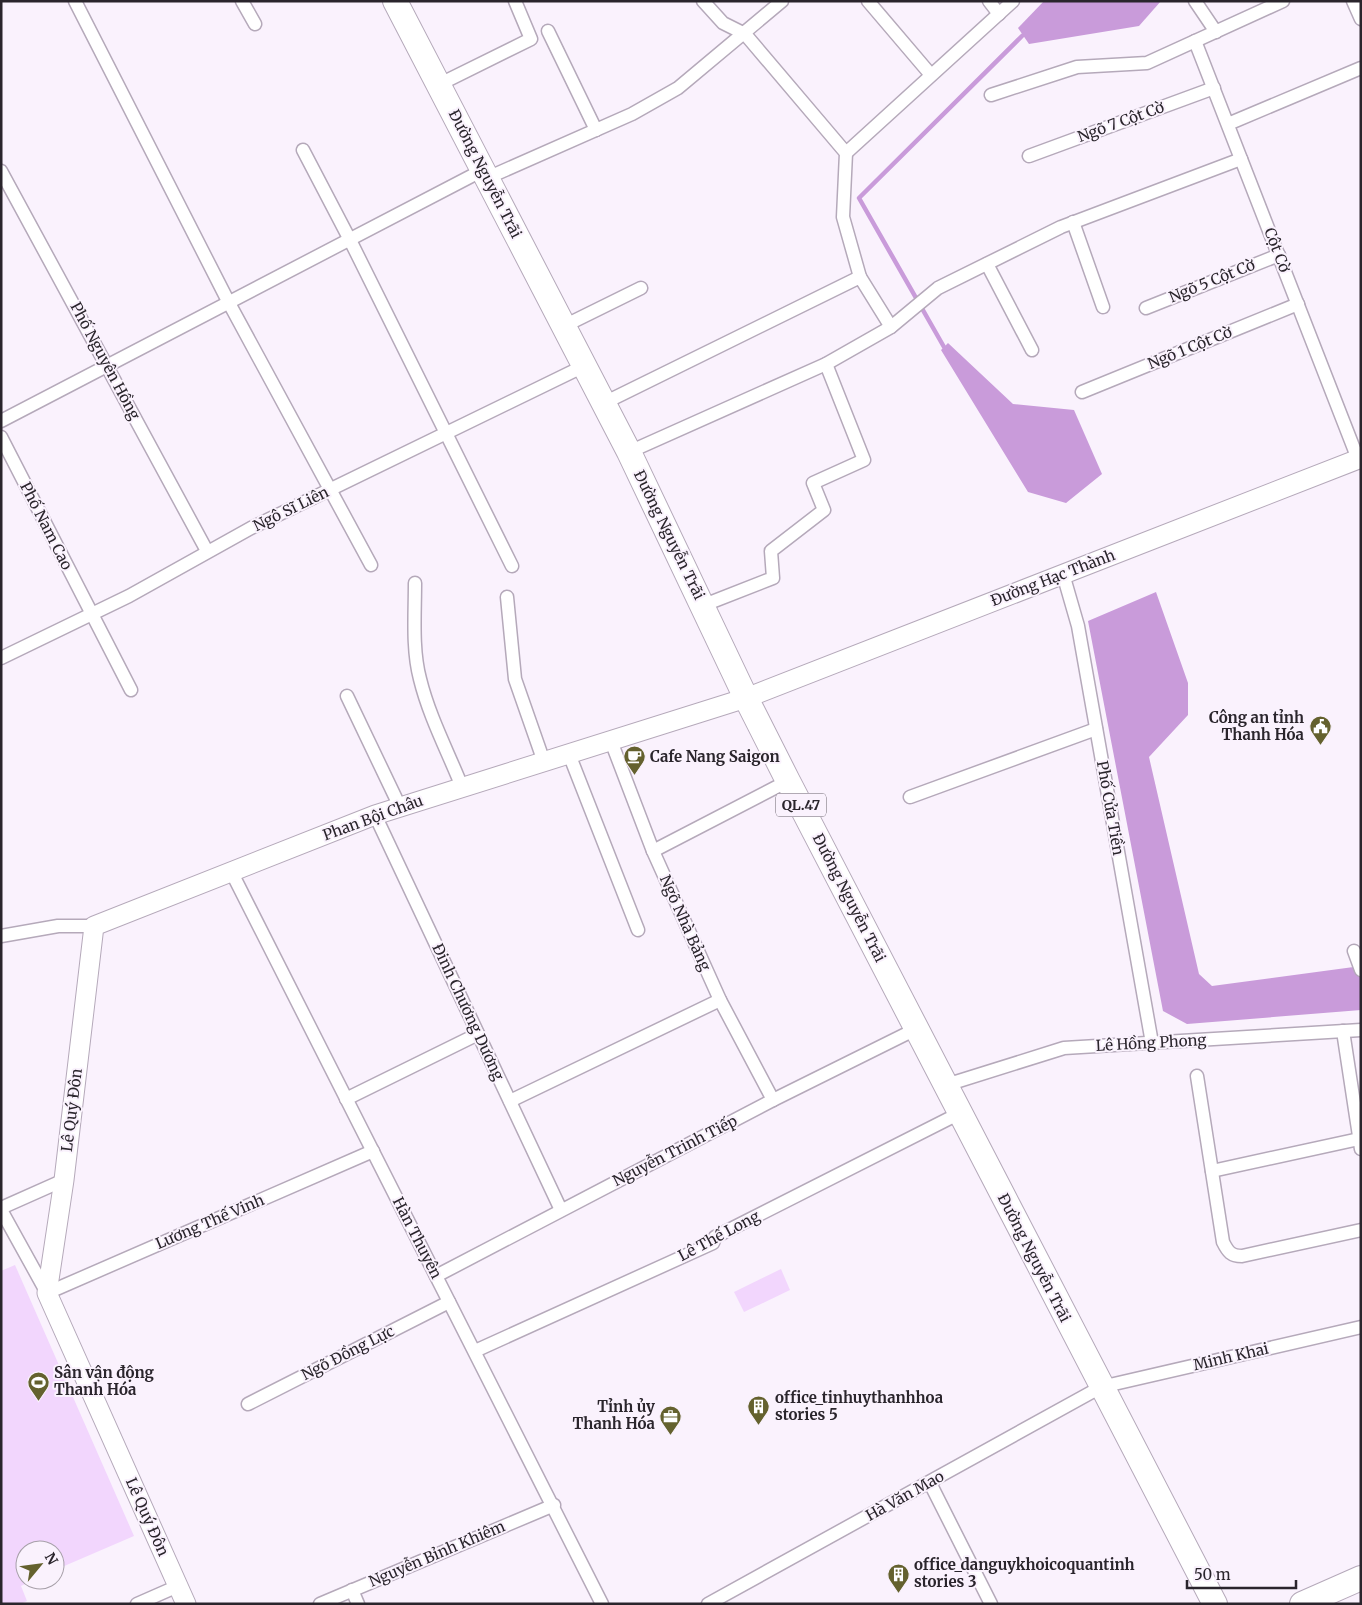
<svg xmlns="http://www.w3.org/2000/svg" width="1362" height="1605" font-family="Merriweather,serif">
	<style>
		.green { fill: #f2d6fd }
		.water { fill: #c99bda }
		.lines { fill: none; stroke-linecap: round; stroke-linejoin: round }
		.stream { stroke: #c99bda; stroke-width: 4.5 }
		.street-casing { stroke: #b5a9ba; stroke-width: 15 }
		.secondary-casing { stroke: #b5a9ba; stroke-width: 21 }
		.highway-casing { stroke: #b5a9ba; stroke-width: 26 }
		.street { stroke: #fff; stroke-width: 12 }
		.secondary { stroke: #fff; stroke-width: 19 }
		.highway { stroke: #fff; stroke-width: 24 }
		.labels { text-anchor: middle; stroke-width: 4; stroke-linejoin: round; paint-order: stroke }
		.shield { fill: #faf2fd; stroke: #68626b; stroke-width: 1 }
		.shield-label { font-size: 14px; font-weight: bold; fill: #2a252c }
		.street-label { font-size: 15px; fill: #2a252c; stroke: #faf2fd }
		.poi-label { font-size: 15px; font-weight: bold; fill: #2a252c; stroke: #faf2fd; text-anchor: start }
	</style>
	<rect width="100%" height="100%" fill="#faf2fd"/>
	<g class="green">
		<polygon points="15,1265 134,1536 55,1570 55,1550 25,1550 25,1580 33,1580 21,1586 27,1601 20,1604 1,1604 1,1271"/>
		<polygon points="781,1269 790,1290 744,1312 734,1292"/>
	</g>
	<g class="water">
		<polygon points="1044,1 1161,1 1139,26 1029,44 1018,28"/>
		<polygon points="948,343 1013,404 1074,410 1102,474 1066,503 1028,492 941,350"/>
		<polygon points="1156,592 1188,683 1188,715 1149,757 1199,974 1212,986 1361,966 1361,1010 1187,1024 1163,1011 1088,621"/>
	</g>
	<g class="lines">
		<polyline class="stream" points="944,347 859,198 1022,36"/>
		<defs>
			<g id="street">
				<polyline points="75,1 229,303 371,565"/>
				<polyline points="242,1 255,24"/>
				<polyline points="703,1 723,23 745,34 846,153 843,217 860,277"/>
				<polyline points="868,1 931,75"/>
				<polyline points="989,1 999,14"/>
				<polyline points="1195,1 1216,32"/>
				<polyline points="1353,1 1361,19"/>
				<polyline points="548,31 596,130"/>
				<polyline points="1195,41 1358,459"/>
				<polyline points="438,85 531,39 515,1"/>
				<polyline points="991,95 1077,67 1147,63 1283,1"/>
				<polyline points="1228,124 1361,68"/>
				<polyline points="303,150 350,240 512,566"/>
				<polyline points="846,153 1013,1"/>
				<polyline points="1029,156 1214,88"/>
				<polyline points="1,171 207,551"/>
				<polyline points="487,178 632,114 678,88 782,1"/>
				<polyline points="1073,222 1103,307"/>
				<polyline points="987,264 1032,350"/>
				<polyline points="1146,308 1279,255"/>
				<polyline points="564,326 641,288"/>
				<polyline points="1082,392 1298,304"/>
				<polyline points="604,403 860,277 891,327"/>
				<polyline points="1,421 483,170"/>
				<polyline points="1,437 131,690"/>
				<polyline points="629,452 826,364 891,327 938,288 1061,227 1241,159"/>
				<polyline points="1063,574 1078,626 1152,1043"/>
				<path d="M 415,583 C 415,614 412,649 420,679 C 429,716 448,752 462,787"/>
				<polyline points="507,597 515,679 544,762"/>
				<polyline points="704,605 773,578 771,551 824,510 813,483 864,460 826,364"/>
				<polyline points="1,658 129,596 251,528 584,366"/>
				<polyline points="347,696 400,807"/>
				<polyline points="611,741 653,851 720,1000 773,1100"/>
				<polyline points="569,754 638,930"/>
				<polyline points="910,797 1096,729"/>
				<polyline points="375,815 561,1210"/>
				<polyline points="653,851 788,781"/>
				<polyline points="232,873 602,1604"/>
				<polyline points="1,936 58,926 94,926"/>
				<polyline points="1354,951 1361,970"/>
				<polyline points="1343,1031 1361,1149"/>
				<path d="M 1197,1076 L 1223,1242 C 1228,1252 1231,1256 1242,1256 L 1361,1230"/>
				<polyline points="946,1085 1064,1048 1361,1030"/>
				<polyline points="346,1099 478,1034"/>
				<polyline points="510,1101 720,1000"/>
				<polyline points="1212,1171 1359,1139"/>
				<polyline points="1,1208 64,1180"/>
				<polyline points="1,1210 47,1293 373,1151"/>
				<polyline points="436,1276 773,1100 916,1029"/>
				<polyline points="475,1351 713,1243 715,1237 960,1113"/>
				<polyline points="248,1404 449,1302"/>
				<polyline points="930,1483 991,1604"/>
				<polyline points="352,1590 358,1604"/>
				<polyline points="137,1604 178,1586"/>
				<polyline points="320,1604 554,1505"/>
				<polyline points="708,1604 1101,1387 1361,1327"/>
			</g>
			<polyline id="secondary" points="186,1604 47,1293 64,1180 94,926 375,815 746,698 1361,458"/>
			<g id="highway">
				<polyline points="395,1 629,452 746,698 788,781 1215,1604"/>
				<polyline points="1302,1604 1361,1578"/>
			</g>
		</defs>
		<use href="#street" class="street-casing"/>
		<use href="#secondary" class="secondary-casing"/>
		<use href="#highway" class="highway-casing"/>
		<use href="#street" class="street"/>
		<use href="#secondary" class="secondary"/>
		<use href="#highway" class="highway"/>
	</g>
	<defs>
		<symbol id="civic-pin" viewBox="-11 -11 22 30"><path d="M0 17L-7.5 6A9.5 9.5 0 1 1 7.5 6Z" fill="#64612e" stroke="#faf2fd"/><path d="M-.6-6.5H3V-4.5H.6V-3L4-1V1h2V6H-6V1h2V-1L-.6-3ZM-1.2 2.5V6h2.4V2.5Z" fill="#fff"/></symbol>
		<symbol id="cafe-pin" viewBox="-11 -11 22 30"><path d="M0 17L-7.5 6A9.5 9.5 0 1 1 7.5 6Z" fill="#64612e" stroke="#faf2fd"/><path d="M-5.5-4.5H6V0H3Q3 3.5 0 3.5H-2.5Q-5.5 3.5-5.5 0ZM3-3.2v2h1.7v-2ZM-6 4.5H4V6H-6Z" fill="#fff"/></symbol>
		<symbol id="stadium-pin" viewBox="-11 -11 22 30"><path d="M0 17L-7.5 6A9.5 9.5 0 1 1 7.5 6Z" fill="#64612e" stroke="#faf2fd"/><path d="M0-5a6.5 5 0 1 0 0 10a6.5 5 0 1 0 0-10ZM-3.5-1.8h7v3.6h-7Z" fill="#fff"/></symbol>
		<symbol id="building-pin" viewBox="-11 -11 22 30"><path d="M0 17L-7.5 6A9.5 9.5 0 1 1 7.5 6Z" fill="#64612e" stroke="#faf2fd"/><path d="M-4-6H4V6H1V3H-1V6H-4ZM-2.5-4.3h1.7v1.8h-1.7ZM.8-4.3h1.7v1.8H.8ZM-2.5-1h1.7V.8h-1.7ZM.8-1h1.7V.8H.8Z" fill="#fff"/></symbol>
		<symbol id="office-pin" viewBox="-11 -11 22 30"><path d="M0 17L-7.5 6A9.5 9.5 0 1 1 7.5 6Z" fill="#64612e" stroke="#faf2fd"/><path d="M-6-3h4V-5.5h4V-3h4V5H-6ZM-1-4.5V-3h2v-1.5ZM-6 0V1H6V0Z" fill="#fff"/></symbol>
	</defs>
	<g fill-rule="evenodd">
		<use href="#civic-pin" x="1308" y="714" width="25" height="34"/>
		<use href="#cafe-pin" x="622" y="744" width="25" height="34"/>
		<use href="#stadium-pin" x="26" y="1370" width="25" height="34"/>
		<use href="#building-pin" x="746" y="1394" width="25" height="34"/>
		<use href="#office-pin" x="658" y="1404" width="25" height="34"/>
		<use href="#building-pin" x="886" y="1562" width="25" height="34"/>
	</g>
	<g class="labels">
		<rect class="shield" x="776" y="793.5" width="50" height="23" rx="4"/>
		<g class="shield-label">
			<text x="801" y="810">QL.47</text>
		</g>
		<g class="street-label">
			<text transform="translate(1121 122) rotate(-20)" y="5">Ngõ 7 Cột Cờ</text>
			<text transform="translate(485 174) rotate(63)" y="5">Đường Nguyễn Trãi</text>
			<text transform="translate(1277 250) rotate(69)" y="5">Cột Cờ</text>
			<text transform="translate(1212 281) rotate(-22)" y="5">Ngõ 5 Cột Cờ</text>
			<text transform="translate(1190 348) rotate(-22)" y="5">Ngõ 1 Cột Cờ</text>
			<text transform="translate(105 361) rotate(62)" y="5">Phố Nguyên Hồng</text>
			<text transform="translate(291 509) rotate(-26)" y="5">Ngô Sĩ Liên</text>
			<text transform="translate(46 526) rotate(63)" y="5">Phố Nam Cao</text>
			<text transform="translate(669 535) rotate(64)" y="5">Đường Nguyễn Trãi</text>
			<text transform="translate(1053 578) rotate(-21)" y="5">Đường Hạc Thành</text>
			<text transform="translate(1110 808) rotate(80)" y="5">Phố Cửa Tiền</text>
			<text transform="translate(373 818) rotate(-20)" y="5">Phan Bội Châu</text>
			<text transform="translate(849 898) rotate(63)" y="5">Đường Nguyễn Trãi</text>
			<text transform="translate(685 923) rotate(66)" y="5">Ngõ Nhà Bảng</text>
			<text transform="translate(468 1012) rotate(65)" y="5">Đinh Chương Dương</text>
			<text transform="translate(1151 1043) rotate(-3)" y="5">Lê Hồng Phong</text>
			<text transform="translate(72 1110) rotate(-83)" y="5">Lê Quý Đôn</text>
			<text transform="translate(675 1151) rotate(-27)" y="5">Nguyễn Trinh Tiếp</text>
			<text transform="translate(210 1222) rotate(-23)" y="5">Lương Thế Vinh</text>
			<text transform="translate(719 1236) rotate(-28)" y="5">Lê Thế Long</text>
			<text transform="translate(417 1238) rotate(63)" y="5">Hàn Thuyên</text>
			<text transform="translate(1034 1258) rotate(63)" y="5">Đường Nguyễn Trãi</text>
			<text transform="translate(348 1353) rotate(-27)" y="5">Ngõ Đồng Lực</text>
			<text transform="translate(1231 1357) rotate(-13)" y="5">Minh Khai</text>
			<text transform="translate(905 1496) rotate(-29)" y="5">Hà Văn Mao</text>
			<text transform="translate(147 1517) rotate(66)" y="5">Lê Quý Đôn</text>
			<text transform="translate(437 1554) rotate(-23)" y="5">Nguyễn Bỉnh Khiêm</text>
		</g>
		<g class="poi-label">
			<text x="1304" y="723" text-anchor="end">Công an tỉnh<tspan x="1304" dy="17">Thanh Hóa</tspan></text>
			<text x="650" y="762">Cafe Nang Saigon</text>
			<text x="54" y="1378">Sân vận động<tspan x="54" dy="17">Thanh Hóa</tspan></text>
			<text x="775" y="1403">office_tinhuythanhhoa<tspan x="775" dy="17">stories 5</tspan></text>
			<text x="655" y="1412" text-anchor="end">Tỉnh ủy<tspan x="655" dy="17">Thanh Hóa</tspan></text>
			<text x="914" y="1570">office_danguykhoicoquantinh<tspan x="914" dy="17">stories 3</tspan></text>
		</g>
	</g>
	<rect width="1362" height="1605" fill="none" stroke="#2a252c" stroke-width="5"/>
	<g transform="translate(40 1565) rotate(61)"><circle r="24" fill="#faf2fd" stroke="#a7a0a9"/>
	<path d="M0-4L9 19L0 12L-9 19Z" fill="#64612e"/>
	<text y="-8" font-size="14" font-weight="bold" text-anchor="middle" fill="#2a252c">N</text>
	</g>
	<path d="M1187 1580v8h109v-8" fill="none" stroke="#2a252c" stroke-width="2.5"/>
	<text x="1194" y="1580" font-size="15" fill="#2a252c" stroke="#faf2fd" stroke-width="4" paint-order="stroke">50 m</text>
</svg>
